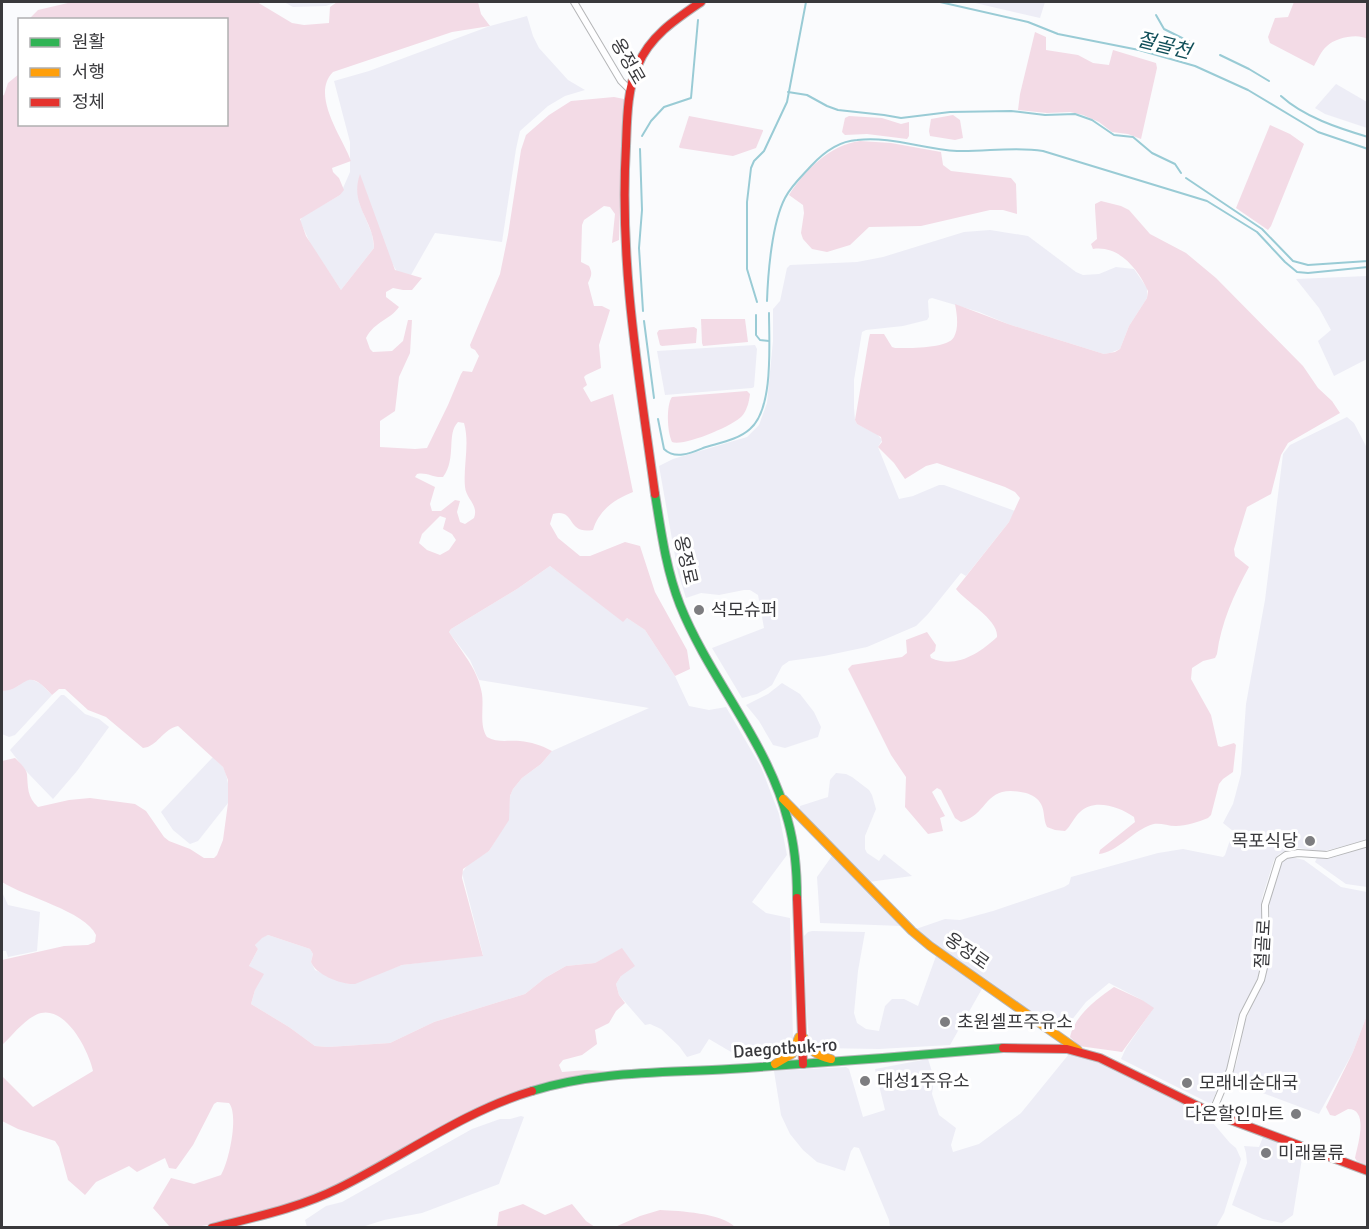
<svg xmlns="http://www.w3.org/2000/svg" width="1369" height="1229" font-family="Signika,'Noto Sans KR',sans-serif">
	<style>
		.built { fill: #ededf6 }
		.green { fill: #f3dbe6; fill-rule: evenodd }
		.lines { fill: none; stroke-linecap: round; stroke-linejoin: round }
		.stream { stroke: #99cbd5; stroke-width: 2 }
		.street-casing { stroke: #b5b6b8; stroke-width: 8 }
		.fast-casing { stroke: #b5b6b8; stroke-width: 10 }
		.slow-casing { stroke: #b5b6b8; stroke-width: 10 }
		.jam-casing { stroke: #b5b6b8; stroke-width: 10 }
		.street { stroke: #fefeff; stroke-width: 6 }
		.fast { stroke: #30b455; stroke-width: 8 }
		.slow { stroke: #ff9f0a; stroke-width: 8 }
		.jam { stroke: #e5322d; stroke-width: 8 }
		.poi-dot { fill: #7d7d80; stroke: #fff; stroke-width: 2 }
		.labels { text-anchor: middle; stroke-width: 6; stroke-linejoin: round; paint-order: stroke }
		.street-label { font-size: 18px; fill: #39393c; stroke: #fff }
		.poi-label { font-size: 18px; fill: #39393c; stroke: #fff; text-anchor: start }
		.water-label { font-size: 20px; font-style: italic; fill: #0f4e58; stroke: #fff }
	</style>
	<rect width="100%" height="100%" fill="#fafbfd"/>
	<g class="built">
		<polygon points="284,2 337,2 326,6 293,7"/>
		<polygon points="971,2 1045,2 1040,18"/>
		<polygon points="527,16 533,36 539,48 568,80 585,90 565,96 548,106 520,131 516,149 502,242 435,233 411,275 397,272 358,200 372,234 374,248 341,290 311,245 300,221 302,217 340,195 350,172 350,142 334,81 369,71 490,26"/>
		<polygon points="1336,84 1367,102 1367,128 1325,114 1315,108"/>
		<polygon points="990,230 1028,236 1076,272 1083,275 1099,274 1116,267 1134,269 1147,288 1147,298 1129,326 1120,349 1110,353 1104,354 1008,324 979,312 932,298 929,299 928,301 929,317 927,320 903,326 866,330 862,332 854,380 854,408 855,420 857,424 877,434 882,440 878,447 899,499 913,496 939,485 944,485 1015,511 1009,522 966,576 961,573 928,614 916,626 867,647 824,656 789,661 782,666 772,685 766,689 757,694 742,698 712,648 764,628 758,595 750,590 744,590 719,595 701,593 686,598 678,573 659,466 673,459 747,437 759,425 767,403 773,341 773,309 780,301 787,268 790,265 857,262 883,257 964,232"/>
		<polygon points="1367,276 1367,359 1334,376 1318,341 1331,330 1319,308 1296,279"/>
		<polygon points="755,345 757,349 754,387 752,388 665,395 657,351"/>
		<polygon points="1347,417 1354,423 1368,450 1367,840 1321,852 1299,848 1289,849 1279,854 1274,860 1262,898 1263,956 1258,977 1237,1021 1231,1041 1228,1066 1211,1104 1121,1059 1126,1048 1153,1009 1142,1000 1109,983 1086,1002 1067,1026 1058,1030 942,950 916,929 945,919 960,920 993,911 1064,887 1069,884 1071,877 1158,853 1183,849 1223,857 1225,855 1233,831 1223,823 1233,804 1241,774 1246,704 1265,600 1283,454 1290,445"/>
		<polygon points="550,566 623,621 627,618 645,630 675,676 689,706 709,710 726,707 761,767 779,814 787,855 752,902 766,913 790,918 793,1039 788,1049 779,1055 743,1059 709,1039 700,1053 687,1057 679,1046 661,1029 650,1024 645,1025 619,995 616,984 621,976 622,949 595,963 566,966 545,978 525,994 434,1022 390,1043 328,1047 315,1046 289,1027 251,1004 255,990 249,966 258,949 255,945 262,937 268,935 310,949 313,954 311,962 315,970 348,984 402,965 483,955 462,873 468,864 489,851 508,820 510,796 513,789 522,778 541,764 552,751 649,708 479,680 470,660 451,635 449,632 451,629 517,589"/>
		<polygon points="31,679 41,684 52,695 15,735 9,737 2,734 2,691 18,686 24,680"/>
		<polygon points="782,683 800,694 814,712 821,727 818,737 785,748 773,745 759,721 746,705 768,694"/>
		<polygon points="61,695 64,695 85,714 99,719 109,727 77,771 53,799 27,772 10,750"/>
		<polygon points="213,757 223,767 226,774 229,788 228,803 198,841 190,844 173,830 161,812"/>
		<polygon points="836,773 846,774 852,777 869,790 872,795 876,809 865,836 865,849 867,853 879,861 884,854 912,876 869,882 800,811 800,806 828,797 830,780"/>
		<polygon points="1367,847 1367,887 1346,884 1315,862 1317,858 1327,858"/>
		<polygon points="832,856 902,926 820,923 817,877"/>
		<polygon points="1292,857 1304,860 1341,887 1367,892 1367,1015 1353,1052 1319,1114 1230,1081 1237,1061 1245,1021 1263,983 1269,964 1271,947 1269,899 1280,863 1287,858"/>
		<polygon points="2,892 8,905 40,912 37,951 8,957 6,951 2,951"/>
		<polygon points="812,931 865,932 858,971 854,1013 857,1023 866,1029 879,1031 885,1006 892,999 904,999 918,1006 936,956 983,987 950,1045 879,1049 819,1048 811,1043 809,1038 806,1005 804,936 808,932"/>
		<polygon points="1069,1054 1086,1058 1120,1071 1207,1116 1230,1143 1236,1148 1241,1159 1224,1213 1216,1227 890,1227 889,1220 859,1148 854,1147 851,1151 845,1171 817,1162 803,1150 790,1134 781,1115 774,1071 846,1067 849,1069 863,1117 885,1110 875,1069 928,1059 934,1078 932,1094 939,1115 956,1128 951,1145 953,1152 979,1144 1021,1113"/>
		<polygon points="521,1116 524,1117 499,1184 422,1213 384,1220 362,1227 307,1227 305,1220 326,1206 342,1202 472,1129 500,1119 510,1119"/>
		<polygon points="1263,1137 1303,1152 1293,1215 1282,1223 1263,1219 1232,1205 1247,1163 1246,1153 1244,1146 1259,1147"/>
	</g>
	<g class="green">
		<path d="M 72,2 L 257,2 L 292,23 L 304,25 L 329,23 L 330,7 L 337,2 L 478,2 L 481,14 L 490,26 L 452,32 L 333,72 C 310,95 343,138 351,161 L 332,168 L 333,172 L 339,178 L 344,190 L 340,195 L 300,219 L 306,236 L 341,290 L 374,248 C 374,220 349,205 360,174 L 395,270 L 422,278 L 412,290 L 403,290 L 393,288 L 386,292 L 386,297 L 399,307 C 390,320 375,321 366,338 L 370,349 L 373,352 L 392,351 L 403,341 L 408,320 L 412,320 L 410,353 L 399,377 L 395,411 L 380,421 L 380,447 L 415,449 L 427,448 L 448,405 L 461,374 L 463,371 L 472,372 L 479,356 L 475,350 L 471,348 L 470,345 L 500,274 L 508,235 L 521,150 L 526,135 L 549,115 L 571,101 L 614,97 L 624,99 L 625,102 L 621,171 L 619,240 L 612,243 L 615,214 L 610,207 L 604,206 L 584,220 L 582,225 L 581,262 L 589,266 C 593,274 591,276 588,283 L 594,306 L 602,306 L 610,310 L 599,345 L 601,368 L 586,375 L 584,377 L 587,385 L 583,388 L 591,402 L 613,394 L 633,492 C 615,499 599,510 593,530 C 566,535 576,508 553,514 L 550,524 L 558,538 L 580,556 L 590,556 L 625,542 L 640,546 L 655,592 L 687,650 L 690,669 L 675,676 L 645,630 L 627,618 L 623,622 L 550,566 L 517,589 L 451,629 L 449,632 L 451,635 C 464,655 478,670 482,694 C 484,708 479,725 487,737 C 497,743 508,740 520,741 C 531,742 541,745 552,751 L 541,764 L 522,778 L 513,789 L 510,796 L 509,820 L 489,851 L 463,869 L 462,878 L 483,956 L 402,965 L 355,984 C 342,985 316,975 311,962 L 313,954 L 310,949 L 268,935 L 262,938 L 255,945 L 258,949 L 249,966 L 264,974 L 255,990 L 251,1004 L 289,1027 L 315,1046 L 328,1047 L 390,1043 L 434,1022 L 525,994 L 545,978 L 566,966 L 595,963 L 622,948 L 635,966 L 621,976 L 616,984 L 619,995 L 625,1003 L 616,1011 L 609,1023 L 595,1030 L 597,1044 L 582,1055 L 563,1060 L 559,1065 L 562,1072 L 587,1070 L 606,1071 L 546,1082 L 496,1100 L 300,1204 L 215,1224 L 195,1227 L 170,1227 L 153,1208 L 171,1178 L 194,1184 L 221,1175 C 229,1162 239,1115 229,1103 L 217,1102 L 214,1104 L 193,1145 L 176,1169 L 169,1168 L 165,1158 L 137,1172 L 129,1166 L 96,1182 L 85,1195 L 68,1180 L 59,1147 L 55,1141 L 18,1129 L 2,1121 L 2,1076 L 33,1107 L 93,1071 C 89,1052 67,1007 41,1013 C 26,1017 13,1035 2,1045 L 2,960 L 64,946 L 88,945 L 95,942 L 96,935 C 85,911 25,897 2,882 L 2,761 L 15,758 C 19,762 26,768 27,774 C 28,787 27,797 38,807 L 69,800 L 90,798 L 135,804 L 146,811 L 164,837 L 169,841 L 190,849 L 204,858 L 214,858 L 217,855 L 223,840 L 228,803 L 228,780 L 223,767 L 178,726 C 163,729 157,747 143,748 L 106,717 L 88,710 L 65,689 L 59,689 L 52,695 C 24,664 28,690 2,691 L 2,96 L 4,95 L 8,83 L 19,74 L 20,124 L 226,124 L 226,20 L 29,19 L 38,10 ZM 458,422 L 464,423 C 470,444 463,466 465,487 C 466,499 479,505 474,518 L 465,524 L 460,522 L 457,512 L 460,501 L 455,500 L 441,511 L 432,511 L 430,504 L 435,487 L 415,477 L 417,474 C 427,472 433,478 443,477 C 457,458 446,434 458,422 ZM 440,516 L 446,518 L 443,529 L 452,534 L 456,540 L 449,550 L 440,555 L 427,550 L 419,543 L 422,534 Z"/>
		<path d="M 1294,2 L 1367,2 L 1367,39 C 1358,33 1335,38 1327,46 C 1321,51 1318,59 1314,66 L 1270,43 L 1268,37 L 1275,18 L 1288,17 Z"/>
		<polygon points="1035,32 1046,37 1046,50 1078,55 1093,63 1109,65 1113,50 1156,63 1157,68 1141,139 1128,134 1112,132 1099,122 1083,115 1070,112 1047,113 1018,110 1020,94"/>
		<polygon points="953,115 960,120 963,138 955,140 930,136 929,131 931,119"/>
		<polygon points="689,116 763,130 763,131 756,148 733,156 680,148 679,147"/>
		<polygon points="849,116 882,118 901,124 909,122 909,136 907,139 867,134 845,135 842,132 845,118"/>
		<polygon points="1270,125 1290,134 1304,144 1271,226 1268,230 1236,208"/>
		<path d="M 860,141 L 891,143 L 941,152 L 943,165 L 951,171 L 1011,178 L 1016,184 L 1017,214 L 1003,210 L 990,210 L 921,226 L 869,227 L 850,245 L 827,252 L 812,249 L 803,239 L 801,233 L 804,213 L 803,205 L 789,195 C 805,170 830,145 860,141 Z"/>
		<path d="M 1101,201 L 1121,206 L 1129,210 L 1150,234 L 1186,253 L 1216,278 L 1303,366 L 1318,388 L 1332,401 L 1340,413 L 1288,443 L 1281,455 L 1271,494 L 1247,507 L 1234,549 L 1235,556 L 1249,567 C 1234,594 1221,623 1217,654 L 1215,658 L 1203,661 L 1192,668 L 1191,679 L 1211,715 L 1218,746 L 1221,747 L 1234,743 L 1236,745 L 1233,772 L 1223,779 L 1219,784 L 1211,815 L 1208,818 C 1198,822 1186,826 1176,826 C 1165,826 1158,821 1148,826 C 1131,833 1117,852 1099,854 L 1100,850 L 1135,822 L 1134,817 C 1120,807 1094,798 1080,812 C 1074,817 1071,826 1065,831 L 1055,830 L 1047,827 C 1043,819 1045,811 1041,804 C 1038,798 1032,795 1026,793 C 983,783 991,813 961,822 L 955,818 L 941,790 L 937,788 L 932,792 L 945,816 L 940,818 L 943,831 L 928,834 L 905,807 L 906,777 L 891,755 L 848,669 L 852,665 L 902,657 L 907,653 L 906,640 L 927,632 L 936,645 L 935,651 L 930,655 L 931,658 C 955,669 979,654 997,637 C 999,620 966,602 956,589 L 1009,522 L 1020,498 L 1015,492 L 1005,487 L 937,463 L 926,466 L 905,479 L 894,463 L 878,447 L 882,442 L 881,437 L 857,424 L 855,420 L 869,338 L 870,334 L 884,334 L 892,347 L 895,348 C 908,348 948,349 954,337 C 959,328 957,314 955,304 L 1008,324 L 1104,354 L 1115,352 L 1120,349 L 1129,326 L 1147,298 L 1148,291 C 1138,269 1119,245 1093,249 L 1091,244 L 1097,239 L 1095,208 L 1095,204 Z"/>
		<polygon points="701,319 745,319 748,342 703,346 702,343"/>
		<polygon points="694,327 697,329 696,343 662,346 660,345 657,333 659,330"/>
		<path d="M 747,391 L 750,394 C 749,402 747,410 742,416 C 733,426 683,447 672,442 C 667,432 666,405 672,397 Z"/>
		<path d="M 1114,987 L 1142,1000 L 1154,1008 L 1122,1052 L 1079,1046 L 1070,1037 C 1074,1016 1098,998 1114,987 Z"/>
		<path d="M 1367,1015 L 1367,1166 L 1357,1161 L 1355,1158 C 1358,1144 1369,1109 1348,1109 L 1335,1116 L 1330,1115 L 1326,1107 L 1353,1052 Z"/>
		<polygon points="523,1204 545,1215 572,1204 586,1221 595,1227 497,1227 499,1212"/>
		<path d="M 660,1210 C 680,1211 721,1213 735,1227 L 615,1227 L 640,1216 Z"/>
	</g>
	<g class="lines">
		<g class="stream">
			<polyline points="940,2 1028,22 1058,34 1139,50 1195,66 1248,90 1318,132 1368,149"/>
			<polyline points="1156,15 1164,29 1194,44"/>
			<polyline points="1220,55 1249,69 1269,81"/>
			<polyline points="788,92 807,95 827,106 838,110 884,115 901,118 950,112 1011,111 1045,115 1075,114 1092,120 1114,135 1133,137 1152,153 1175,164 1181,173"/>
			<path d="M 1281,96 C 1304,117 1338,128 1368,137"/>
			<polyline points="642,136 651,121 664,107 691,98 698,20"/>
			<polyline points="640,149 642,210 639,248 643,311"/>
			<polyline points="1186,178 1262,229 1293,261 1308,265 1368,261"/>
			<path d="M 767,301 C 768,272 772,223 785,198 C 791,186 802,176 811,166 C 823,153 839,141 857,140 C 891,136 923,149 957,151 C 985,152 1015,146 1043,151 L 1207,201 L 1257,232 L 1285,262 L 1297,272 L 1308,273 L 1368,267"/>
			<polyline points="757,302 747,269 747,202 751,168 754,161 764,151 787,102 806,2"/>
			<polyline points="756,315 756,335 760,340 769,341"/>
			<polyline points="644,321 654,398"/>
			<path d="M 658,419 L 664,449 C 675,460 691,453 703,448 C 718,443 738,440 750,429 C 774,409 769,343 769,313"/>
		</g>
		<defs>
			<g id="street">
				<polyline points="574,2 621,81 631,91"/>
				<polyline points="1212,1113 1230,1070 1243,1015 1261,980 1266,959 1265,905 1279,860 1286,855 1298,853 1327,855 1368,843"/>
			</g>
			<g id="fast">
				<path d="M 655,494 C 661,531 666,569 680,605 C 710,680 768,742 788,821 C 795,846 797,872 797,898"/>
				<path d="M 532,1091 C 595,1071 665,1073 730,1069 C 821,1063 912,1056 1003,1048"/>
			</g>
			<g id="slow">
				<polyline points="783,799 912,931 930,946 1078,1050"/>
				<path d="M 804,1038 C 809,1051 818,1056 831,1059"/>
				<polyline points="775,1064 792,1054 799,1037"/>
			</g>
			<g id="jam">
				<path d="M 655,494 C 639,377 619,264 626,146 C 627,120 627,89 638,65 C 650,36 676,19 701,2"/>
				<polyline points="797,898 803,1064"/>
				<polyline points="1003,1048 1067,1049 1100,1058 1212,1113 1368,1171"/>
				<path d="M 212,1228 C 255,1217 299,1208 339,1188 C 404,1156 462,1112 532,1091"/>
			</g>
		</defs>
		<use href="#street" class="street-casing"/>
		<use href="#fast" class="fast-casing"/>
		<use href="#slow" class="slow-casing"/>
		<use href="#jam" class="jam-casing"/>
		<use href="#street" class="street"/>
		<use href="#fast" class="fast"/>
		<use href="#slow" class="slow"/>
		<use href="#jam" class="jam"/>
	</g>
	<g class="poi-dot">
		<circle cx="699" cy="610" r="6"/>
		<circle cx="1310" cy="841" r="6"/>
		<circle cx="945" cy="1022" r="6"/>
		<circle cx="865" cy="1081" r="6"/>
		<circle cx="1187" cy="1083" r="6"/>
		<circle cx="1296" cy="1114" r="6"/>
		<circle cx="1266" cy="1153" r="6"/>
	</g>
	<g class="labels">
		<g class="street-label">
			<text transform="translate(628 61) rotate(60)" y="6">옹정로</text>
			<text transform="translate(686 560) rotate(77)" y="6">옹정로</text>
			<text transform="translate(1263 944) rotate(-87)" y="6">절골로</text>
			<text transform="translate(967 951) rotate(35)" y="6">옹정로</text>
			<text transform="translate(785 1048) rotate(-4)" y="6">Daegotbuk-ro</text>
		</g>
		<g class="poi-label">
			<text x="711" y="616">석모슈퍼</text>
			<text x="1298" y="847" text-anchor="end">목포식당</text>
			<text x="957" y="1028">초원셀프주유소</text>
			<text x="877" y="1087">대성1주유소</text>
			<text x="1199" y="1089">모래네순대국</text>
			<text x="1284" y="1120" text-anchor="end">다온할인마트</text>
			<text x="1278" y="1159">미래물류</text>
		</g>
		<g class="water-label">
			<text transform="translate(1164 45) rotate(14)" y="7">절골천</text>
		</g>
	</g>
	<rect width="1369" height="1229" fill="none" stroke="#39393c" stroke-width="6"/>
	<rect x="18" y="18" width="210" height="108" fill="#ffffff" stroke="#b0b0b1" stroke-width="1.5"/>
	<rect x="30" y="38" width="30" height="9" fill="#30b455" stroke="#b0b0b1" stroke-width="1.5"/>
	<text x="72" y="48" font-size="18" fill="#39393c">원활</text>
	<rect x="30" y="68" width="30" height="9" fill="#ff9f0a" stroke="#b0b0b1" stroke-width="1.5"/>
	<text x="72" y="78" font-size="18" fill="#39393c">서행</text>
	<rect x="30" y="98" width="30" height="9" fill="#e5322d" stroke="#b0b0b1" stroke-width="1.5"/>
	<text x="72" y="108" font-size="18" fill="#39393c">정체</text>
</svg>
